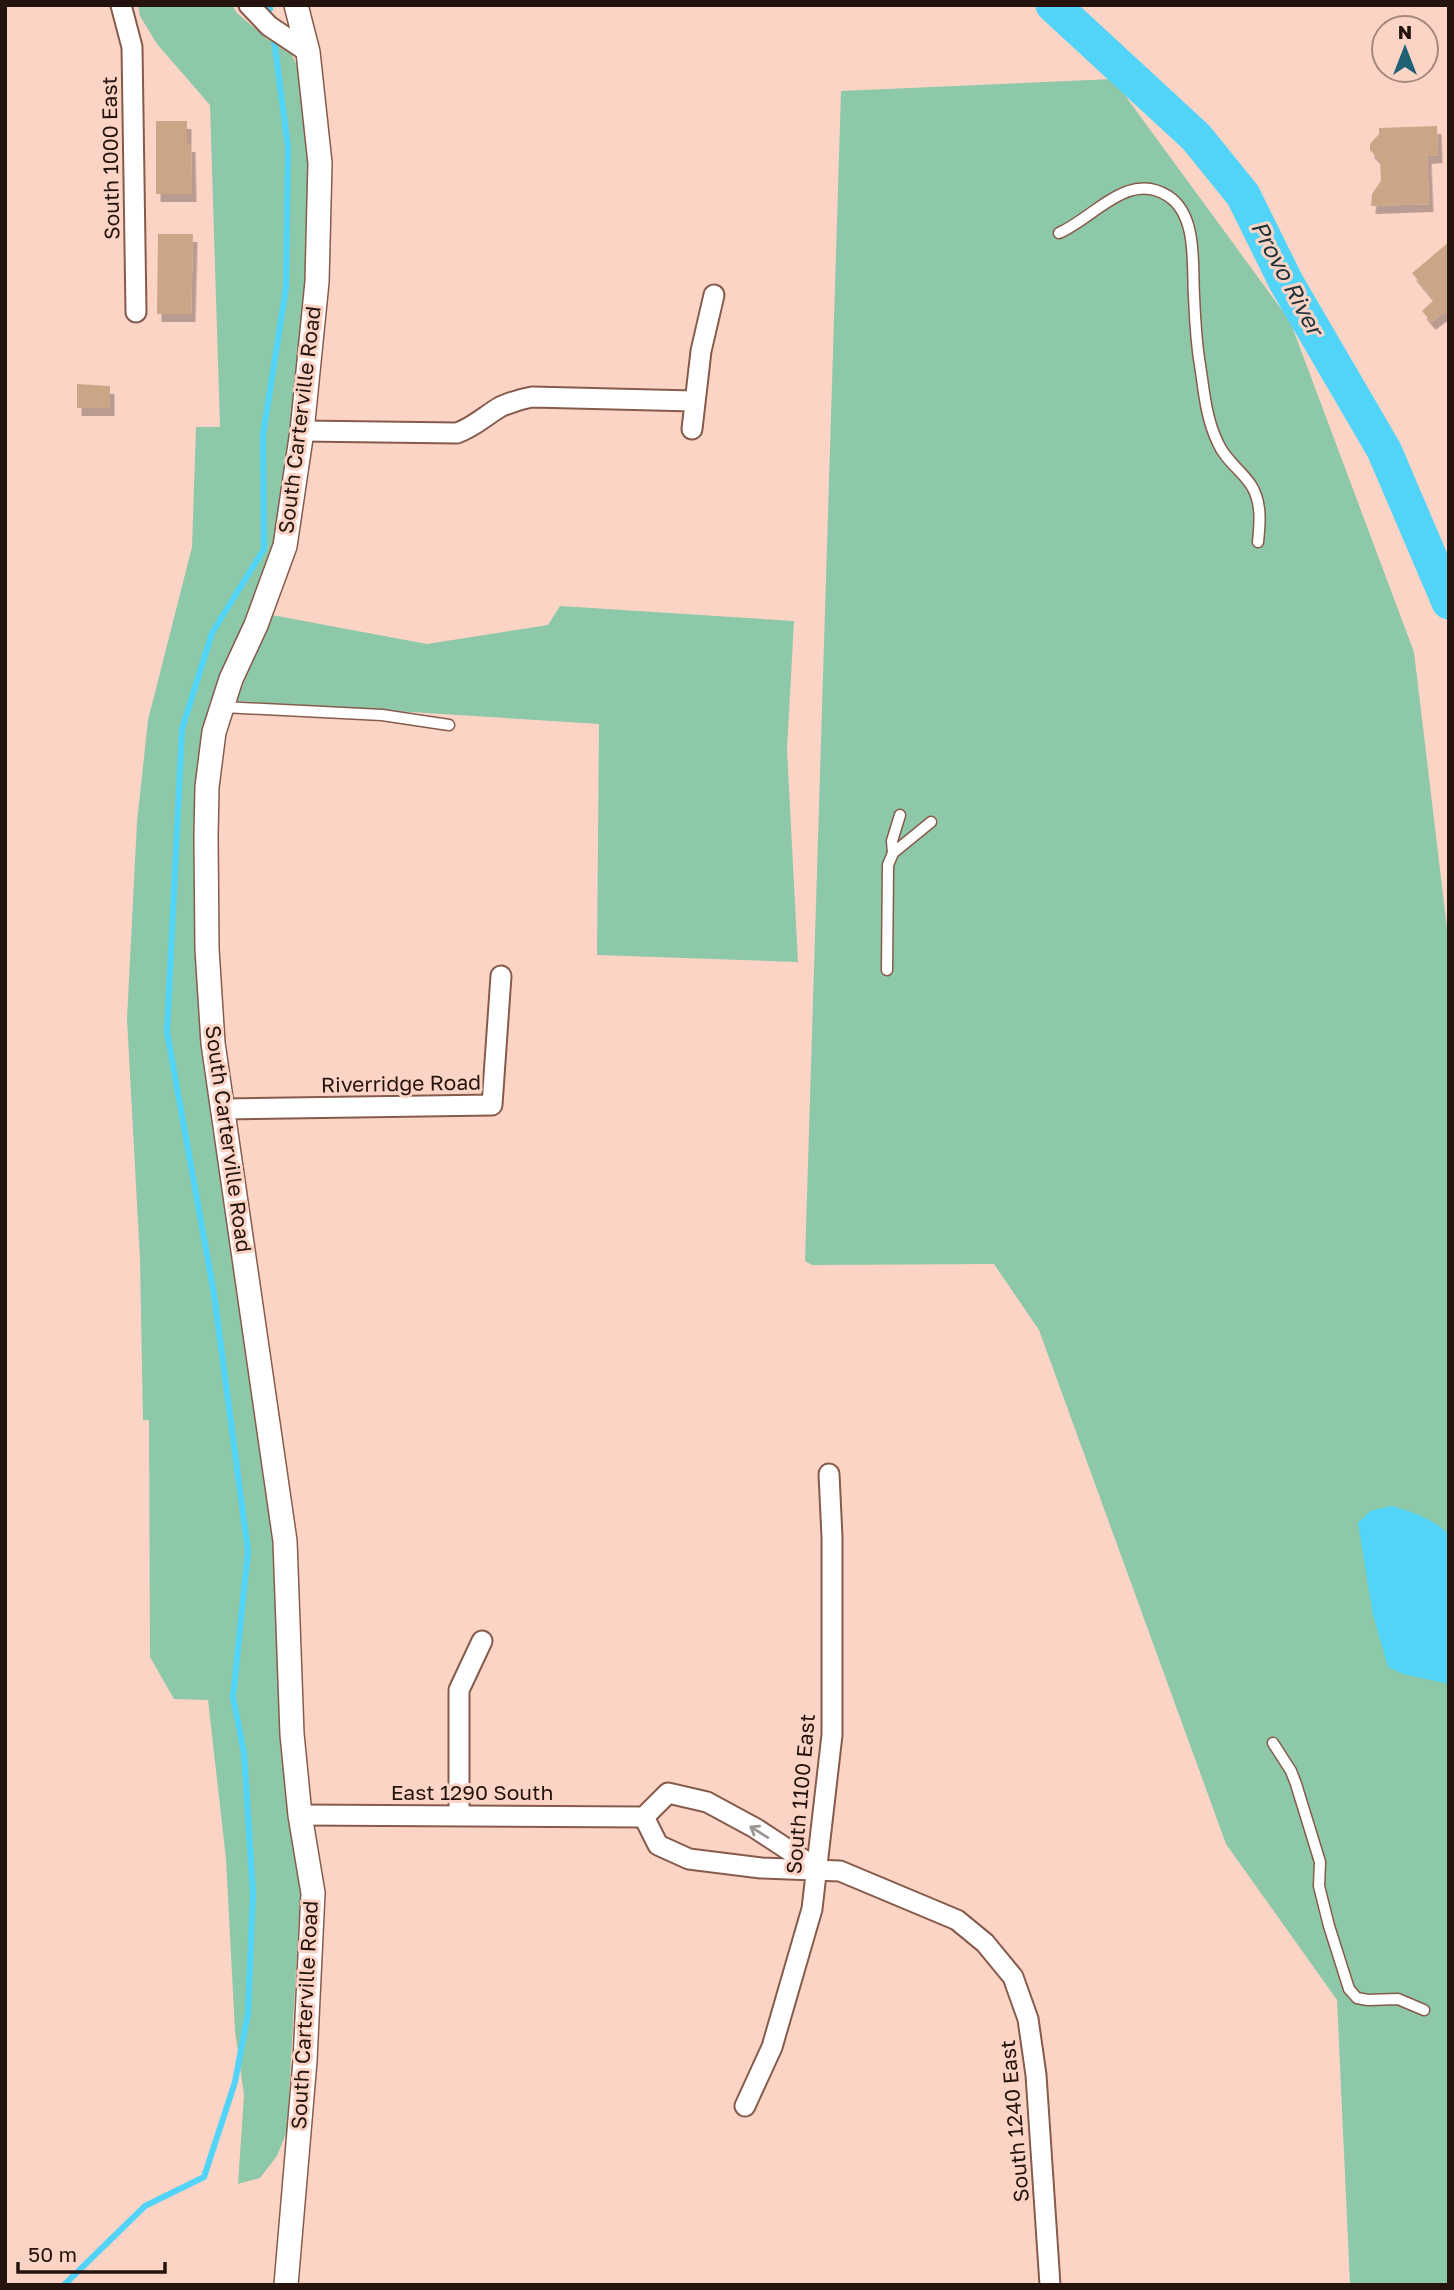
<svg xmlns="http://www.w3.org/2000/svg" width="1454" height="2290" font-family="'Golos Text',sans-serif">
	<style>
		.green { fill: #8dc8a9 }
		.water { fill: #52d3f8 }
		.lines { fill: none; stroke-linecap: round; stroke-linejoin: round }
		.stream { stroke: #52d3f8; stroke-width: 6 }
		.river { stroke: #52d3f8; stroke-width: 35 }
		.building { fill: #caa586; filter: url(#shadow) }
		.service-casing { stroke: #865b4c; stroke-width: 13 }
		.minor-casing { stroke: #865b4c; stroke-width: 23 }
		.tertiary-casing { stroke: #865b4c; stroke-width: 26 }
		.service { stroke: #fff; stroke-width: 10 }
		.minor { stroke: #fff; stroke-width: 19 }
		.tertiary { stroke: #fff; stroke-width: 23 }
		.oneway { stroke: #9d9593 }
		.labels { text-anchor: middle; stroke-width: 6; stroke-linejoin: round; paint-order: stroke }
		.street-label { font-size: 21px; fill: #25140e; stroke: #fcd4c6 }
		.water-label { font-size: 23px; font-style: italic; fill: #1e343b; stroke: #fcd4c6 }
	</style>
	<defs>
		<filter id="shadow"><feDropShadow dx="4.5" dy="8" stdDeviation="0" flood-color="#0004"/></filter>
	</defs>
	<rect width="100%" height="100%" fill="#fcd4c6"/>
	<g class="green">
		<polygon points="138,5 232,5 237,13 267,39 292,55 302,76 311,189 299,366 280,513 266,576 240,635 201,739 196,846 278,1553 280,1634 278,1694 301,1881 287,2131 277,2156 260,2178 238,2184 244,2095 235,2031 226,1859 208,1700 174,1699 150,1657 149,1420 143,1420 140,1259 127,1019 137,822 148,720 192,547 196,427 220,427 210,105 157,44 140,16"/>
		<polygon points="1113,79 1290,321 1414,652 1449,945 1449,2285 1350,2285 1337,2000 1226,1844 1039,1330 994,1264 812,1265 805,1261 841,91"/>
		<polygon points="560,606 794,621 787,749 798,962 597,955 599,724 236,701 272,615 427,644 548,625"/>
	</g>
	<path class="water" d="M 1392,1506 C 1414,1513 1433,1518 1449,1535 L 1449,1684 L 1403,1674 L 1388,1667 L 1373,1615 L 1358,1523 L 1370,1511 Z"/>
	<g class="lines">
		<g class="stream">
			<polyline points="269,5 270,9"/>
			<polyline points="64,2285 145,2206 204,2177 235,2082 248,2013 253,1893 244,1753 233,1697 248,1551 214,1294 167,1032 182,729 212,633 264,549 263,435 286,288 288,147 274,40"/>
		</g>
		<polyline class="river" points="1053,5 1196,137 1243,195 1286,282 1384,450 1449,602"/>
	</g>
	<g class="building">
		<polygon points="156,121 187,121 187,144 191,144 192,194 156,194"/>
		<polygon points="1437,126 1438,155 1427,156 1429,204 1371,206 1372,194 1381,181 1380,161 1370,150 1370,144 1379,134 1379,128"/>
		<polygon points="158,234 193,234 191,314 157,314"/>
		<polygon points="1449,242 1449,317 1444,312 1431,322 1422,311 1434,300 1412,273"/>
		<polygon points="77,384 110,386 110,408 77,408"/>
	</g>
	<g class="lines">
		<defs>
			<g id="service">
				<path d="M 1059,233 C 1094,218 1128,170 1168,196 C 1198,215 1192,266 1194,296 C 1195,319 1196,342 1200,365 C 1204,391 1206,419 1218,443 C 1225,460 1241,470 1251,485 C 1262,502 1260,523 1258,542"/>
				<polyline points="223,707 382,715 449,725"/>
				<polyline points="893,853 892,841 900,815"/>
				<polyline points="887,970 888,865 893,853 931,822"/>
				<polyline points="1273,1743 1291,1771 1296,1784 1320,1862 1319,1886 1329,1926 1349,1989 1357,1998 1368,2000 1398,1999 1424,2010"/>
			</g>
			<g id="minor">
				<polyline points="121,5 132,47 136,312"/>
				<polyline points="249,5 269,26 308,52"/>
				<polyline points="692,429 701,351 714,295"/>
				<path d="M 302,431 L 457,433 C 474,427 485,416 500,407 C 511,402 521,399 532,397 L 694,401"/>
				<polyline points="224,1109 492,1105 501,976"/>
				<polyline points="300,1815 644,1817 668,1793 707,1802 755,1828 816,1868"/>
				<polyline points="459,1815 459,1690 482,1641"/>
				<polyline points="644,1817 658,1845 689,1859 761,1868 840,1871 957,1920 985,1943 1013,1977 1028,2019 1036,2075 1050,2285"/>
				<polyline points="745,2106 772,2047 812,1909 832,1735 832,1537 829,1474"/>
			</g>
			<polyline id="tertiary" points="286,2285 305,2061 313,1893 300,1815 292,1734 285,1541 213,1043 207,949 206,836 207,787 214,732 231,679 256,625 285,546 302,431 317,282 320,163 308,52 296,5"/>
		</defs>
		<use href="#service" class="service-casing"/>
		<use href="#minor" class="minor-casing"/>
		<use href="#tertiary" class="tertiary-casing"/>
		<use href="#service" class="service"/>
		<use href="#minor" class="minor"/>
		<use href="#tertiary" class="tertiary"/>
	</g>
	<defs><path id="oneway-shaft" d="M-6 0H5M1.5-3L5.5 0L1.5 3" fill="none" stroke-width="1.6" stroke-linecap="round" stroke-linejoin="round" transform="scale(1.75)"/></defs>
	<use class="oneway" href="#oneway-shaft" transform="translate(759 1832) rotate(-148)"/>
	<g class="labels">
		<g class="street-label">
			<text transform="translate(111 158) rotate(-91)" y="7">South 1000 East</text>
			<text transform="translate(300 420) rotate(-83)" y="7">South Carterville Road</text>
			<text transform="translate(401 1084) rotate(-1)" y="7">Riverridge Road</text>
			<text transform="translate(228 1139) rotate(82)" y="7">South Carterville Road</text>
			<text x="472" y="1800">East 1290 South</text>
			<text transform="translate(801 1794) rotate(-85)" y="7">South 1100 East</text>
			<text transform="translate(305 2015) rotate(-87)" y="7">South Carterville Road</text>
			<text transform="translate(1015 2121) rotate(-95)" y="7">South 1240 East</text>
		</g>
		<g class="water-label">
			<text transform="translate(1287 278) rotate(62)" y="8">Provo River</text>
		</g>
	</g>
	<rect width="1454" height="2290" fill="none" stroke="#25140e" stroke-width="14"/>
	<g transform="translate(1405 49)"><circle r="33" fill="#fcd4c6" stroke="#a6877c" stroke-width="2"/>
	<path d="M0-5L12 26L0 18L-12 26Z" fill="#1e6175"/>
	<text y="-10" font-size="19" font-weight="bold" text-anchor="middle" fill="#25140e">N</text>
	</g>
	<path d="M18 2262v10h147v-10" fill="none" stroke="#25140e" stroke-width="3.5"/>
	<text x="28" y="2262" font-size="21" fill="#25140e" stroke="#fcd4c6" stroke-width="5" paint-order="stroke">50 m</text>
</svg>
